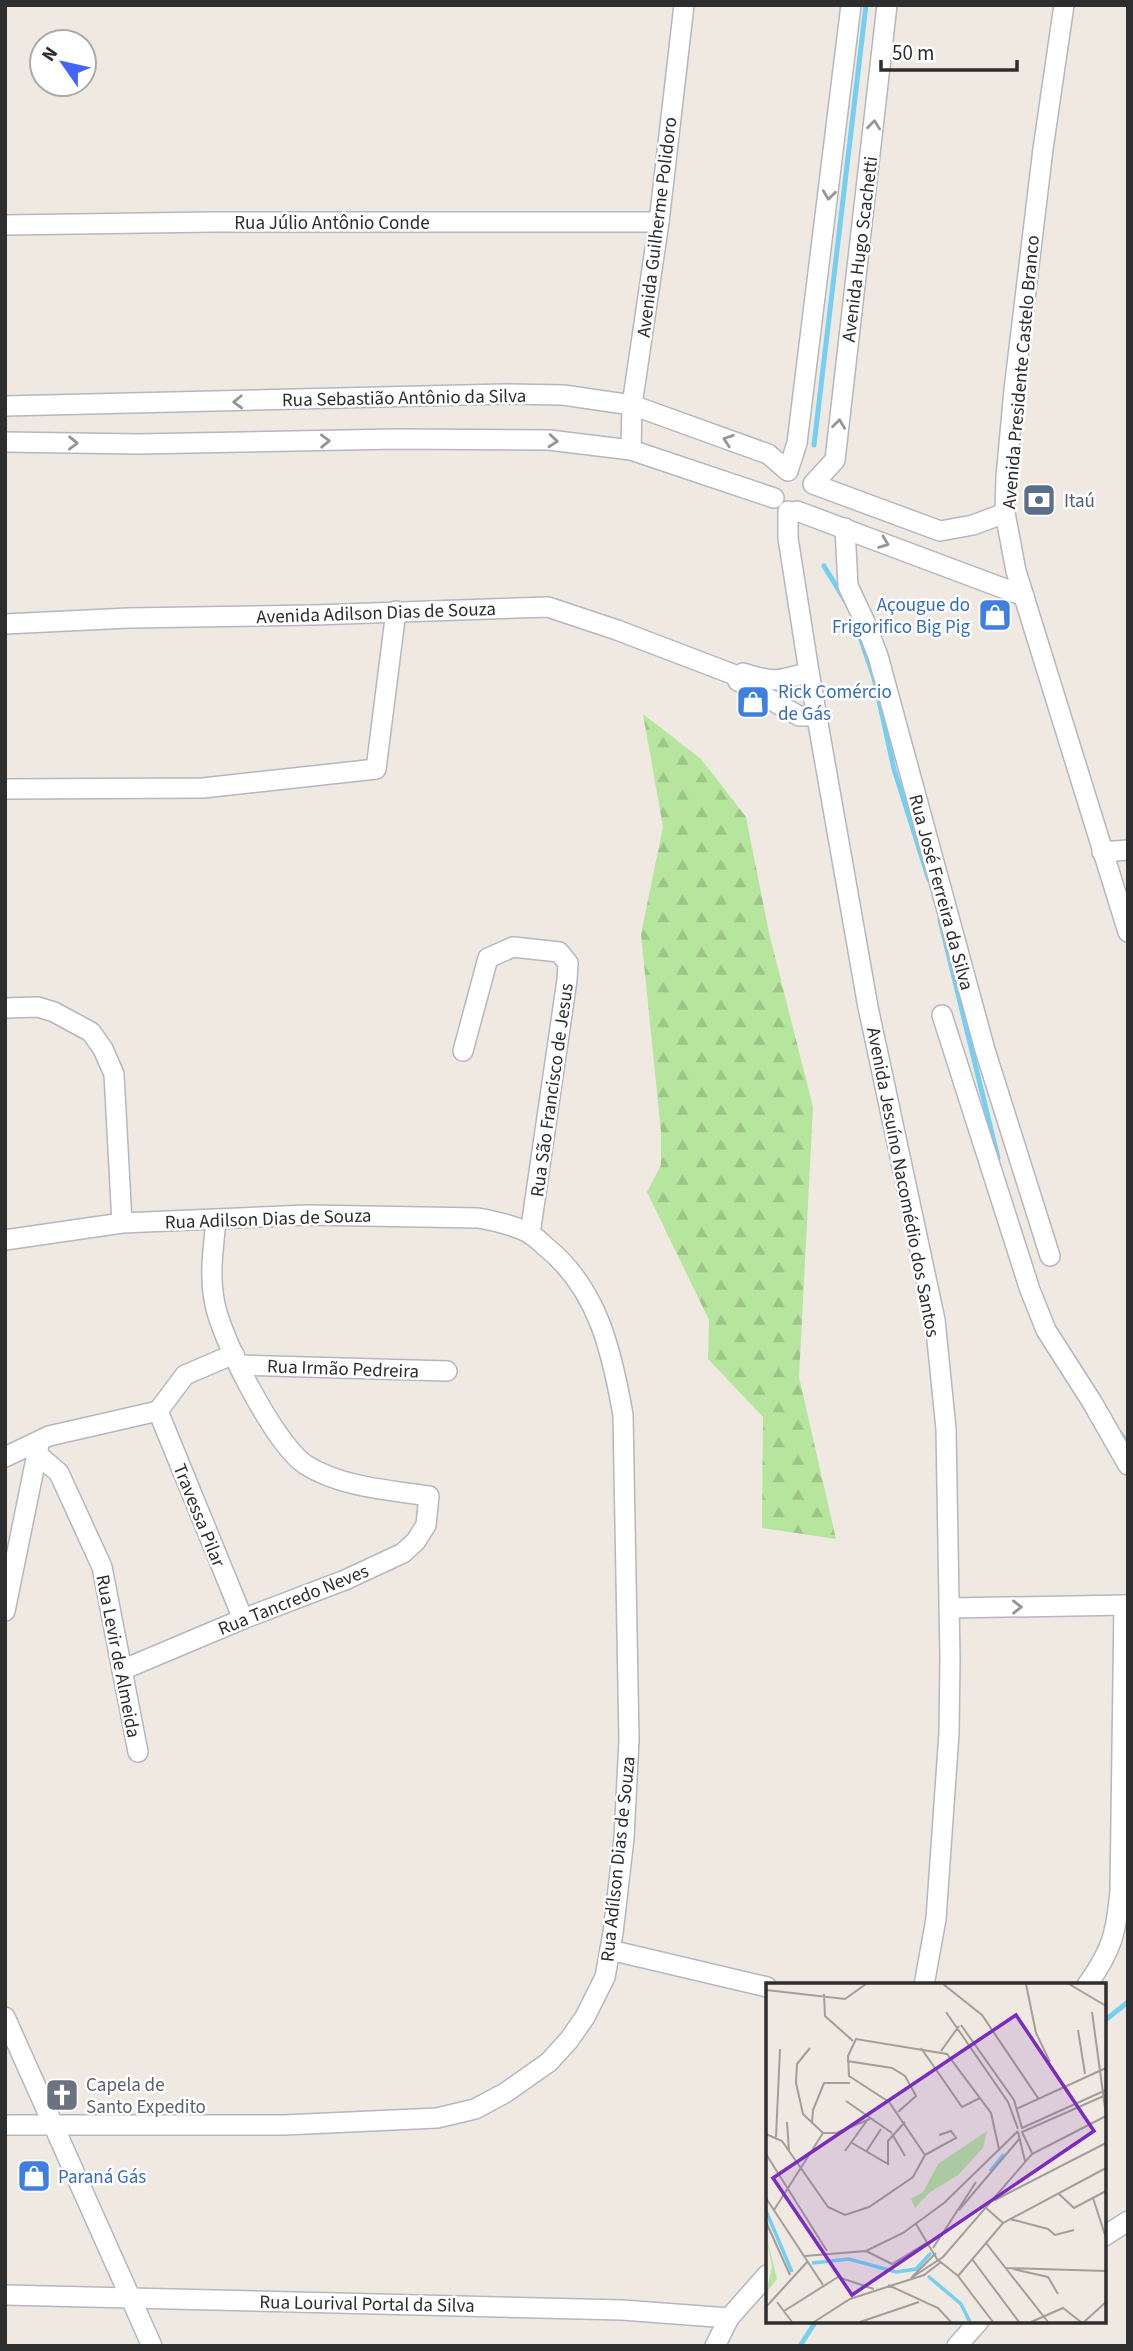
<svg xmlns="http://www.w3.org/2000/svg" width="1133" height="2351" font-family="'Source Sans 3',sans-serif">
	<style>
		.forest { fill: url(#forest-firs) }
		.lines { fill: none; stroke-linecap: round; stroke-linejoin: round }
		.stream { stroke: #75cff0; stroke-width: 5 }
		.minor-casing { stroke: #b4b7c1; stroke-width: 22 }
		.minor { stroke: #fff; stroke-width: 19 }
		.oneway { stroke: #969696 }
		.labels { text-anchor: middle; stroke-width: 5; stroke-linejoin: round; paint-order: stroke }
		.street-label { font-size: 19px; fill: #2e2e2e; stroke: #fff }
		.service-label { font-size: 19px; fill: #4e5e75; stroke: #fff; text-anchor: start }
		.shop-label { font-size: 19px; fill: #366cbe; stroke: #fff; text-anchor: start }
		.worship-label { font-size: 19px; fill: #5b616d; stroke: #fff; text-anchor: start }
		.inset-river { fill: none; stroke: #75cff0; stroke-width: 3.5 }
		.inset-road { fill: none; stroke: #a29e99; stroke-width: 2 }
		.view { fill: #7b2cbf; fill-opacity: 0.15; stroke: #7b2cbf; stroke-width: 3.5 }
		.inset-edge { fill: none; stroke: #2e2e2e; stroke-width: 3.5 }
	</style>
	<defs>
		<pattern id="forest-firs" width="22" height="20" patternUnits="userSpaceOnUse" patternTransform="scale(1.75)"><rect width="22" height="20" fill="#b6e59e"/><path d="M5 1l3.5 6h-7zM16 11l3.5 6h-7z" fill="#9dc588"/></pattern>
	</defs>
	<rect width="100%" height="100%" fill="#efe9e1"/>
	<polygon class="forest" points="643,714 701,759 746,817 769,933 813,1107 799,1377 836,1539 762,1528 763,1417 708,1359 709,1320 647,1192 661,1165 661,1132 641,934 663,827"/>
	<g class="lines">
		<g class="stream">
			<polyline points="814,445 866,5"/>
			<polyline points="824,566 846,602"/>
			<polyline points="859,634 874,678 894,769 929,880"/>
			<polyline points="940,920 998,1158"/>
			<polyline points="1120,1433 1128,1444"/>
			<polyline points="1103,2022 1128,2002"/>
			<polyline points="800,2346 816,2321"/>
		</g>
		<defs>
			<g id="minor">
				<polyline points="887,5 835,460 813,484 940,531 973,525 1005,513"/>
				<polyline points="1064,5 1043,149 1014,390 1006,477 1005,513 1016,571 1128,932"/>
				<polyline points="5,225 213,222 659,222"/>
				<polyline points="5,406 505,394 563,395 632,405 768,454 788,471 797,443 851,5"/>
				<polyline points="5,442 139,444 396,439 549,440 631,450 774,498"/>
				<polyline points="631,450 632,405 659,222 684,5"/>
				<polyline points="788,511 788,538 809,672 868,1007 935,1320 946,1429 950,1658 949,1733 936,1919 924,1985"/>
				<polyline points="797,511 1024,596"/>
				<polyline points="845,528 848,586 864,620 878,656 985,1050 1050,1256"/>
				<polyline points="5,624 129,618 314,615 548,607 617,630 735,675 738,681 799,716 818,716"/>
				<path d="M 743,673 C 773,683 779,681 809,672"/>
				<polyline points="5,789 203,788 376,769 396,611"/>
				<polyline points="1102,852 1128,850"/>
				<polyline points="5,1008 38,1007 54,1012 91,1032 103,1049 114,1074 122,1223"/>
				<polyline points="942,1015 1030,1290 1046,1330 1092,1402 1128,1465"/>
				<polyline points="463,1051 488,958 513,947 559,952 568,963 567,980 530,1234"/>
				<path d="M 5,1240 L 122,1223 L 308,1215 L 478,1218 C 495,1221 513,1225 529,1233 C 535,1237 541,1242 546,1247 C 598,1289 612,1352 623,1415 L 629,1740 L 624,1838 L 613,1933 L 605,1977 L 585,2017 L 569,2040 L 549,2062 L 505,2093 L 475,2109 L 437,2118 L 284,2125 L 5,2125"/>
				<polyline points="239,1365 447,1371"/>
				<polyline points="158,1411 243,1619"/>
				<polyline points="37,1454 59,1473 102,1567 138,1752"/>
				<polyline points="5,1457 49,1436 158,1411 185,1375 234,1354"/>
				<polyline points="949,1608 1128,1605"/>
				<polyline points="5,1611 39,1444"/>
				<path d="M 122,1670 L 243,1619 L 345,1580 L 403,1553 L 416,1541 L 426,1525 L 429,1496 C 388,1490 341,1487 306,1465 C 275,1445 219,1336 214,1299 C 209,1272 214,1245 216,1219"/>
				<polyline points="610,1950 767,1987"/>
				<path d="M 1087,1985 C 1112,1950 1116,1934 1120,1891 L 1124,1605"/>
				<polyline points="5,2017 152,2346"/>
				<polyline points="1103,2237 1128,2221"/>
				<polyline points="5,2295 622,2310 729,2318"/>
				<polyline points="715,2346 729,2318 767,2275"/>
				<polyline points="957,2346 979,2321"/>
			</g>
		</defs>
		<use href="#minor" class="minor-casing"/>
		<use href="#minor" class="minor"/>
	</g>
	<defs><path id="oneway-chevron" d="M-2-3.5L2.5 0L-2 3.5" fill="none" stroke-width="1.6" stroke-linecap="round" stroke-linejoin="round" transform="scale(1.75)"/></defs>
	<g class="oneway">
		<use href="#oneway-chevron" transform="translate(874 125) rotate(-84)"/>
		<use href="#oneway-chevron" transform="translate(829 195) rotate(97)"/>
		<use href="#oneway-chevron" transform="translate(238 402) rotate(178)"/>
		<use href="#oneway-chevron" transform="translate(839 424) rotate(-83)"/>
		<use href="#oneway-chevron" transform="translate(728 440) rotate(-161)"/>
		<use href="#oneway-chevron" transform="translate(325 441) rotate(-1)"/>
		<use href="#oneway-chevron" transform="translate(553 441) rotate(5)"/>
		<use href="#oneway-chevron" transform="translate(73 443) rotate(1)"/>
		<use href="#oneway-chevron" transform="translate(884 543) rotate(21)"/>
		<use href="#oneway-chevron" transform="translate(1017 1607) rotate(-1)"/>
	</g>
	<defs>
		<symbol id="bank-square" viewBox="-11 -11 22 22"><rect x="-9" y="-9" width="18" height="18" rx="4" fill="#5c6f8a" stroke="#fff"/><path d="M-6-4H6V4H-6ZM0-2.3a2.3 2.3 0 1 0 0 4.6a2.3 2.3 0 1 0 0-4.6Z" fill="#fff"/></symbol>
		<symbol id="shop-square" viewBox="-11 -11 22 22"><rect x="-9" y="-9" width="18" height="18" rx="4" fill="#3f7fe0" stroke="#fff"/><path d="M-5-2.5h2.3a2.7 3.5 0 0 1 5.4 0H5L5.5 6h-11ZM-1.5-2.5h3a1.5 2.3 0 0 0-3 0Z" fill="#fff"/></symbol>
		<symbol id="church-square" viewBox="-11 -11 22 22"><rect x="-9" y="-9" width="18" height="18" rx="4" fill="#6b7280" stroke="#fff"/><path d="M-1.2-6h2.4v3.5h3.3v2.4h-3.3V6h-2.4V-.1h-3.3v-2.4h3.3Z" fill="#fff"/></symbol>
	</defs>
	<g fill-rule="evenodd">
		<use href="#bank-square" x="1020" y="481" width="38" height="38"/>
		<use href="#shop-square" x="976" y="596" width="38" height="38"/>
		<use href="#shop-square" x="734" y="683" width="38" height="38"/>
		<use href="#church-square" x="43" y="2076" width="38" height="38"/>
		<use href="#shop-square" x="15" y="2157" width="38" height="38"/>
	</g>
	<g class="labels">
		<g class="street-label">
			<text x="332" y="229">Rua Júlio Antônio Conde</text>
			<text transform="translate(656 227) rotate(-83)" y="7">Avenida Guilherme Polidoro</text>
			<text transform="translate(859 249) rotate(-83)" y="7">Avenida Hugo Scachetti</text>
			<text transform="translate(1020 372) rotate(-85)" y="7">Avenida Presidente Castelo Branco</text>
			<text transform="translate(404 397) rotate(-1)" y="7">Rua Sebastião Antônio da Silva</text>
			<text transform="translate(376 612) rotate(-2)" y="7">Avenida Adilson Dias de Souza</text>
			<text transform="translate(942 892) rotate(75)" y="7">Rua José Ferreira da Silva</text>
			<text transform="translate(551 1090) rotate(-82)" y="7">Rua São Francisco de Jesus</text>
			<text transform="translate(904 1182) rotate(79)" y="7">Avenida Jesuíno Nacomédio dos Santos</text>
			<text transform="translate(268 1218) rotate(-2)" y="7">Rua Adilson Dias de Souza</text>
			<text transform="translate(343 1368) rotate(2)" y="7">Rua Irmão Pedreira</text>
			<text transform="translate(200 1515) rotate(68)" y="7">Travessa Pilar</text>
			<text transform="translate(293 1599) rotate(-22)" y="7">Rua Tancredo Neves</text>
			<text transform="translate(119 1656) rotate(79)" y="7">Rua Levir de Almeida</text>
			<text transform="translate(617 1859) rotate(-84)" y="7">Rua Adílson Dias de Souza</text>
			<text transform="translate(367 2303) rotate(1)" y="7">Rua Lourival Portal da Silva</text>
		</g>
		<g class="service-label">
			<text x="1064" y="507">Itaú</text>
		</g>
		<g class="shop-label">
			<text x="970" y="611" text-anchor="end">Açougue do<tspan x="970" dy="22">Frigorifico Big Pig</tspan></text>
			<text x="778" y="698">Rick Comércio<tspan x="778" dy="22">de Gás</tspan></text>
			<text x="58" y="2183">Paraná Gás</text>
		</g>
		<g class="worship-label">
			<text x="86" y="2091">Capela de<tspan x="86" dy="22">Santo Expedito</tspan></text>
		</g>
	</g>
	<g transform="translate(766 1983)">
		<rect width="340" height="340" fill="#efe9e1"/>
		<path d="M 221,148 L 217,165 L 192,192 L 163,210 L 149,225 L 145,216 L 157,209 L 172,181 ZM 0,251 L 11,296 L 0,310 L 6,284 Z" fill="#b6e59e"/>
		<path class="inset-river" d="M 224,188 L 238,171M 0,228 L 26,289M 46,280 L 83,276 L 130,289 L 150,286 L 165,270M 162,293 L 195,321 L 204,339"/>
		<path class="inset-road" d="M 177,1 L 216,32 L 272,115M 260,1 L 270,50 L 284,79M 303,1 L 340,23M 0,7 L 79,16 L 100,1M 58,11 L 59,33 L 87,58M 180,29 L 242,119 L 252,146M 326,29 L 340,132M 195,42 L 248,117 L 256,145 L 340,107M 312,47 L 319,91M 44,65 L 31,81 L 30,100 L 37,131 L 57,150M 155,65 L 196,124 L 214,115M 175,68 L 193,43M 81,78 L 126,85 L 139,93 L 150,113 L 132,129M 80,118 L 126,150M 250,126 L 340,85M 21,139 L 23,168M 46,140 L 47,127 L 58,100 L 84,100M 252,149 L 259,178M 57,150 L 70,150 L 104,136M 0,151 L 16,158 L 62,224 L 79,232 L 103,224 L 147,194 L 159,172M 126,151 L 139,173M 10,154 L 14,66M 86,160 L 122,181 L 122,158 L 139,139M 79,168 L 102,136M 100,169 L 115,146M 266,170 L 256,149 L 340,112M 0,171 L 61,268M 159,172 L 123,119 L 83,93 L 82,73 L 90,56 L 181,71 L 225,130 L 233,166M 159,172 L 190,155 L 185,148 L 173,152M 293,211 L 308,225 L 340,208M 0,215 L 57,302M 327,215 L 340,255M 229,217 L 340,160M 220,225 L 237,240M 8,227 L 57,150M 193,227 L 254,155M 244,236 L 282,246 L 289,252 L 308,247M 0,239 L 24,292M 150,241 L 171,276 L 192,293 L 227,339M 220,260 L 282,339M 167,265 L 210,199M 100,268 L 126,281 L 162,259M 39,273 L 100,268 L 137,250 L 178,220 L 252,148M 206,276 L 253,339M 239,285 L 340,288M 247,286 L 282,294 L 292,311M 192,293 L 237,240 L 340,185M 146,294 L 170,270M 145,295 L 177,274 L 266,171 L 340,133M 122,302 L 172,325 L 185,339M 11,319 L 26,339M 0,324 L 42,278M 18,328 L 72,294 L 108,306M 48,339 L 84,316 L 158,292 L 175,279M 94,339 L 153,319M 265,339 L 297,325 L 315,339M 318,339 L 340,319"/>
		<path class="view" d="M 250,32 L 328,148 L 86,312 L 7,195 Z"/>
		<rect width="340" height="340" class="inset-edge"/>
	</g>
	<rect width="1133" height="2351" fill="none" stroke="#2e2e2e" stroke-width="14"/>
	<g transform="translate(63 63) rotate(304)"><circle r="33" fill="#ffffff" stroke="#ababab" stroke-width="2"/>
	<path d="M0-5L12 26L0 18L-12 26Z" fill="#4264fb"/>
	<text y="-10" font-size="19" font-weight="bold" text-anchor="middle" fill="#2e2e2e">N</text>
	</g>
	<path d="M881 60v10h136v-10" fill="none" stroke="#2e2e2e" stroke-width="3.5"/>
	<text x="892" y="60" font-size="21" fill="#2e2e2e" stroke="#ffffff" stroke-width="5" paint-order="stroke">50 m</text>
</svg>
